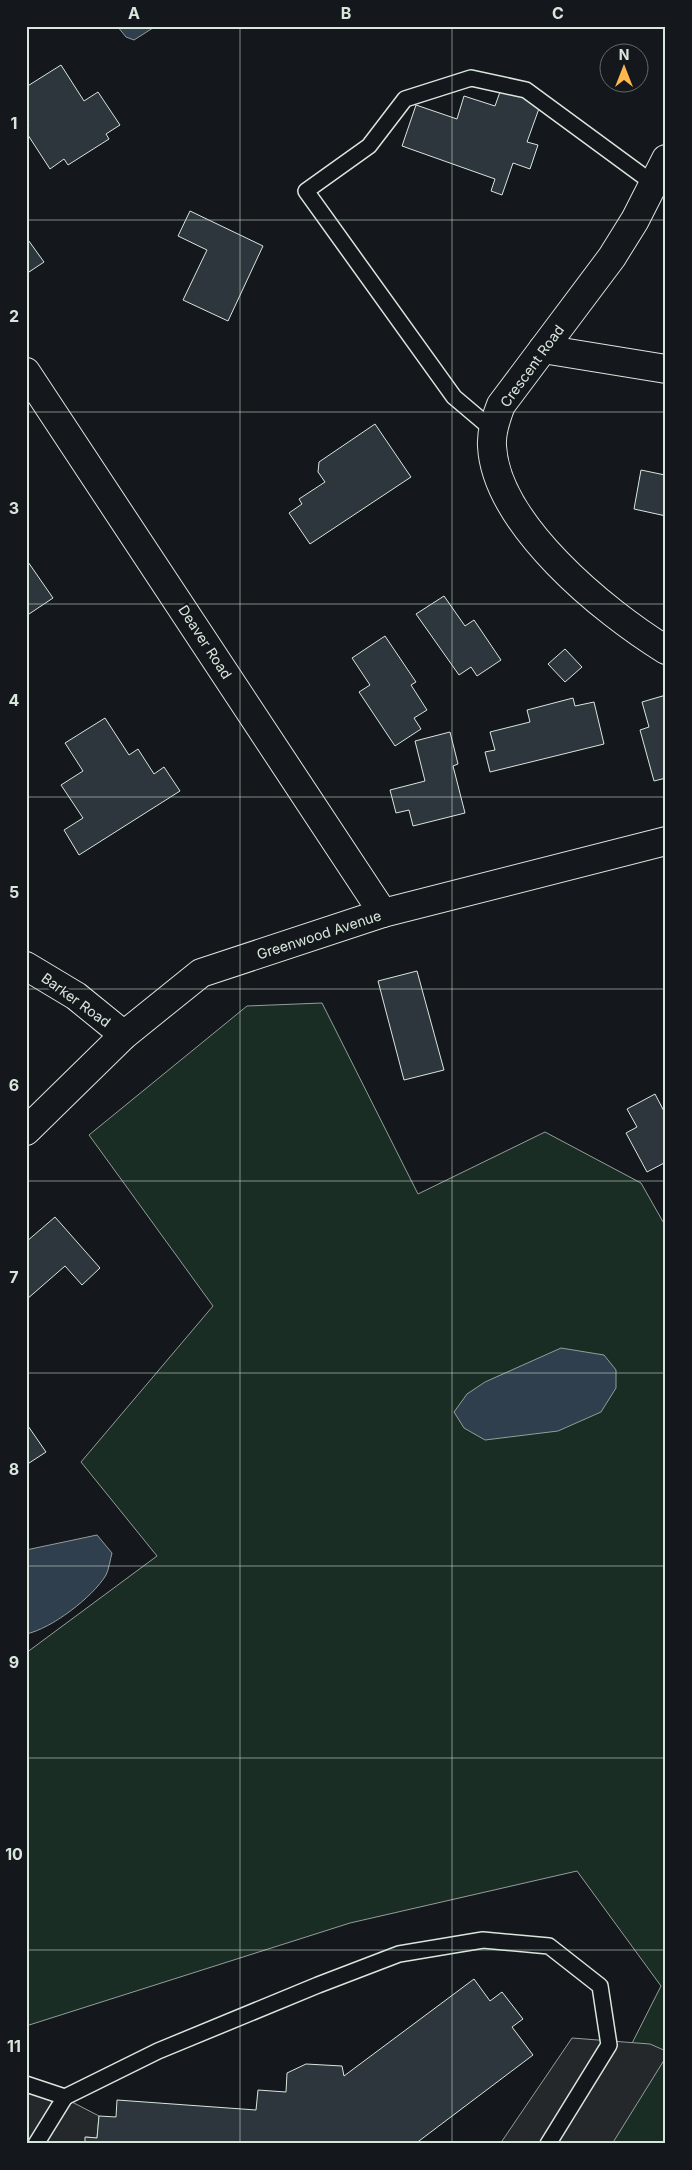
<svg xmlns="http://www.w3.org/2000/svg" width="692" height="2170" font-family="Inter,sans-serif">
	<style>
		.green { fill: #1a2d24; stroke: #939e99 }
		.parking { fill: #24282b; stroke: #939e99 }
		.water { fill: #2f3f4d; stroke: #939e99 }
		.building { fill: #2c363c; stroke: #d8e6dc }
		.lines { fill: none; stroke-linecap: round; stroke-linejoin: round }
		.service-casing { stroke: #d8e6dc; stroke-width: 18 }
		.minor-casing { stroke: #d8e6dc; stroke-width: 30 }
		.secondary-casing { stroke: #d8e6dc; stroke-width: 30 }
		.service { stroke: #14181c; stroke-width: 15 }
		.minor { stroke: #14181c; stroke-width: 28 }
		.secondary { stroke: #14181c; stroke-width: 28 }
		.grid { fill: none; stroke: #d8e6dc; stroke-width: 1; stroke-opacity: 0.55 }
		.labels { text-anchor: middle; stroke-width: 4; stroke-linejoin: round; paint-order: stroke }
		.street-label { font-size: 14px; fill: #d8e6dc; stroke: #14181c }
		.neatline { fill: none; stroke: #d8e6dc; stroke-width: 2 }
		.grid-label { font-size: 16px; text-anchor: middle; font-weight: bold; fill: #d8e6dc }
	</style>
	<rect width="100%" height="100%" fill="#14181c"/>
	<polygon class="green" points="322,1003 418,1194 545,1132 641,1183 666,1227 666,2144 581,2144 661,1986 577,1871 350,1923 26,2026 26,1653 157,1556 81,1462 213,1306 89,1135 247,1006"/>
	<g class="parking">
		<polygon points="572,2038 650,2044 666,2051 666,2057 612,2144 500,2144"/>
		<polygon points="26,2078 99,2116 97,2138 86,2137 85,2144 26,2144"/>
	</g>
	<g class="water">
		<polygon points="117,26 156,26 134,40 126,37"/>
		<polygon points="561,1348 604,1355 616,1370 616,1388 601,1412 558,1431 485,1440 464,1428 454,1412 467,1394 485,1382"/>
		<path d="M 97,1535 L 112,1553 C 110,1560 109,1569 106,1575 C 93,1597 51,1629 26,1634 L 26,1550 Z"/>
	</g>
	<g class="building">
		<polygon points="61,65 84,101 98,92 120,125 106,134 109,139 68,165 64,159 50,169 26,132 26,127 29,126 26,122 26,87"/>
		<polygon points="501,89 541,103 527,142 538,145 530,169 513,163 502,195 491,191 495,179 402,146 416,105 457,119 464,96 495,106"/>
		<polygon points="190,211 263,246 228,321 183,300 207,250 178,236"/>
		<polygon points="26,237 44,262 26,274"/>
		<polygon points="375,424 411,477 310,544 289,513 302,504 299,499 325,482 318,472 319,462"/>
		<polygon points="666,469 666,516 634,509 641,470 665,475"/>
		<polygon points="26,559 53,598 26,616"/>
		<polygon points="444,596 465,626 474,620 501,660 477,676 471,667 459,675 416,614"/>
		<polygon points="385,636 416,682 411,685 427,710 414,718 421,729 395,746 359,692 370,685 352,658"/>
		<polygon points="565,649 582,667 565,682 548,664"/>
		<polygon points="666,695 666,778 654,781 640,730 649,727 642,702"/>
		<polygon points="573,698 575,706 594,702 604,744 490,772 485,752 495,750 490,732 530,722 527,710"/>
		<polygon points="105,718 129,755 138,749 154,774 164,767 180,791 79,855 64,830 83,818 61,785 83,771 65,743"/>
		<polygon points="450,732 458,764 453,766 465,813 413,826 409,810 396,813 390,790 425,781 415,741"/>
		<polygon points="417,971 444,1070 404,1080 378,981"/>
		<polygon points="655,1094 666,1115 666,1162 647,1172 626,1133 637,1127 627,1109"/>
		<polygon points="55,1217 100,1268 82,1285 65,1266 26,1300 26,1242"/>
		<polygon points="26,1423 46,1452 26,1465"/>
		<polygon points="474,1979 490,2001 502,1992 523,2019 512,2027 533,2055 415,2144 85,2144 85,2137 97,2138 99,2116 116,2117 117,2100 256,2110 258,2090 286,2092 287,2073 306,2064 342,2066 344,2076"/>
	</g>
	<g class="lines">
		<defs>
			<g id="service">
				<polyline points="493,430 454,397 306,191 369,146 405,99 471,78 526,90 654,184"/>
				<polyline points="26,2084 65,2097 36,2144"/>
				<polyline points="65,2097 158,2051 318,1985 399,1954 483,1940 549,1946 600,1986 609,2045 548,2144"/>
			</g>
			<g id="minor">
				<path d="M 666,159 L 635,220 L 612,257 L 501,405 C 496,418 491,432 492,446 C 496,524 604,612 666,650"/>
				<polyline points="543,349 666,369"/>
				<polyline points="26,372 383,913"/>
				<polyline points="26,966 76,996 124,1035"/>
			</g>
			<polyline id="secondary" points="26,1131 124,1035 201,973 383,913 666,841"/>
		</defs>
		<use href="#service" class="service-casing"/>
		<use href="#minor" class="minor-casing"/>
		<use href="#secondary" class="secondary-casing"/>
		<use href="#service" class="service"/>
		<use href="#minor" class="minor"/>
		<use href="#secondary" class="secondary"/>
	</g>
	<path class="grid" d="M 240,26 L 240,2144M 452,26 L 452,2144M 26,220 L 666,220M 26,412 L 666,412M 26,604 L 666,604M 26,797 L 666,797M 26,989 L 666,989M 26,1181 L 666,1181M 26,1373 L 666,1373M 26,1566 L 666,1566M 26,1758 L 666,1758M 26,1950 L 666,1950"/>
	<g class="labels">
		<g class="street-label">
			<text transform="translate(532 366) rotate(-54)" y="5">Crescent Road</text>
			<text transform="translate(205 642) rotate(57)" y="5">Deaver Road</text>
			<text transform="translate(319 935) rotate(-18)" y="5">Greenwood Avenue</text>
			<text transform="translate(76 1000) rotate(36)" y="5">Barker Road</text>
		</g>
	</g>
	<rect width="692" height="2170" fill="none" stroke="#14181c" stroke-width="55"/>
	<g transform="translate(624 68)"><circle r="24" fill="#14181c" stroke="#626a69"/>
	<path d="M0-4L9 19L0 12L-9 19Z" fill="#ffb74d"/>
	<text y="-8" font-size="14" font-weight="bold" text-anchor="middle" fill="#d8e6dc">N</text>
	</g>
	<rect x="28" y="28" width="636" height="2114" class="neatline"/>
	<g class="grid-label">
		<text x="134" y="19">A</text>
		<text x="346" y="19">B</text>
		<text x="558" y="19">C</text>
		<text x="14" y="129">1</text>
		<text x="14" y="322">2</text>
		<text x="14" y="514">3</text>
		<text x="14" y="706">4</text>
		<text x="14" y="898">5</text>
		<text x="14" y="1091">6</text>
		<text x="14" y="1283">7</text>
		<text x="14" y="1475">8</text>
		<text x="14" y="1668">9</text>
		<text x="14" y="1860">10</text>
		<text x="14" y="2052">11</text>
	</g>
</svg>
